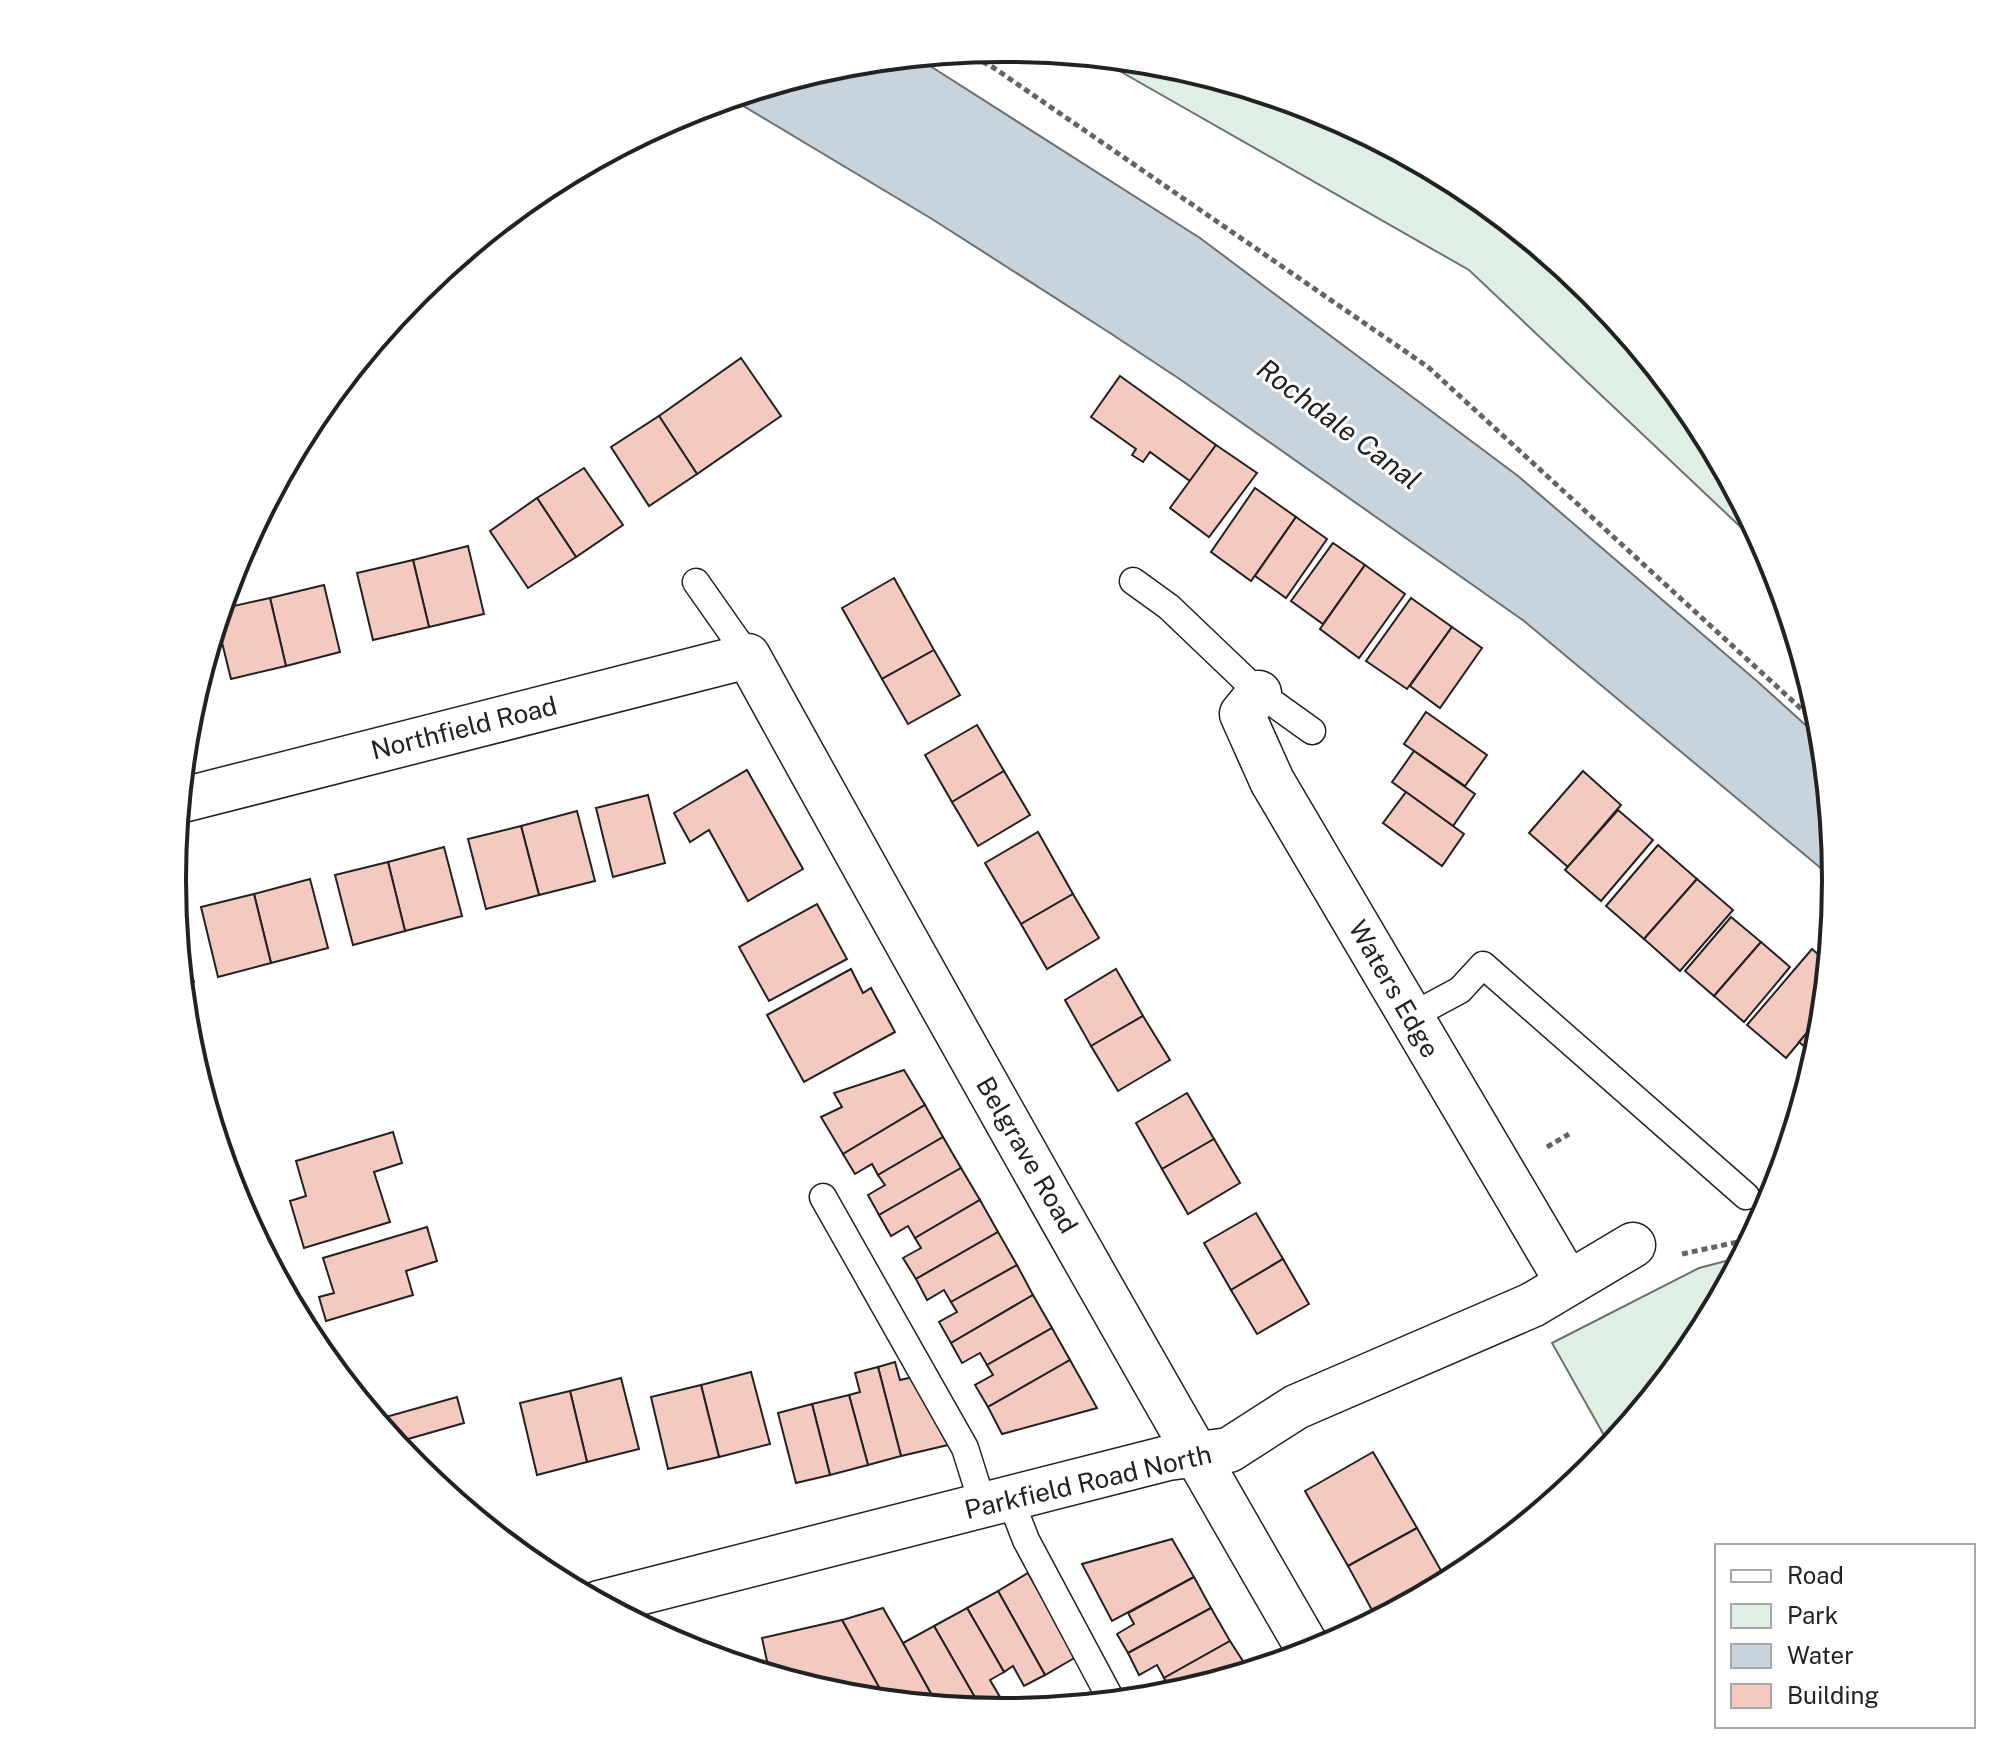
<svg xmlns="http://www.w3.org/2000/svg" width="2007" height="1760" font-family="'Public Sans',sans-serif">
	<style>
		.green { fill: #e0efe3; stroke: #6f6f6f; stroke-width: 2 }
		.water { fill: #c7d3dd; stroke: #6f6f6f; stroke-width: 2 }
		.building { fill: #f3c9c0; stroke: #222; stroke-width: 2 }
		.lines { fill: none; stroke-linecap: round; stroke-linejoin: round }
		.lane-casing { stroke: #222; stroke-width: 29 }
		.street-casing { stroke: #222; stroke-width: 47 }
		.path { stroke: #646464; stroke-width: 5; stroke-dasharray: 6 4; stroke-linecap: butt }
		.lane { stroke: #fff; stroke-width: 26 }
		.street { stroke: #fff; stroke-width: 44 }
		.labels { text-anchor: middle; stroke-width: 6; stroke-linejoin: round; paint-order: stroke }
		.street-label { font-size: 26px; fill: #222; stroke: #fff }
		.water-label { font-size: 28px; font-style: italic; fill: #222; stroke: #fff }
		.rim { fill: none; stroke: #222; stroke-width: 4 }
	</style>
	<rect width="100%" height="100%" fill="#fff"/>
	<g class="green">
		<polygon points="1095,57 1166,64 1322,112 1466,188 1592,292 1696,418 1767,552 1469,270"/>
		<polygon points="1741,1257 1695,1343 1610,1446 1552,1343 1699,1268"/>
	</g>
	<polygon class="water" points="916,57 1200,238 1518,476 1758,682 1822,740 1835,880 1524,621 1181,380 1110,333 932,219 730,98 842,64"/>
	<g class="building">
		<polygon points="741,358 781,416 697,474 659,416"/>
		<polygon points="1120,376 1216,445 1190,481 1150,452 1143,462 1132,455 1136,449 1091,417"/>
		<polygon points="659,416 697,474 649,506 611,447"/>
		<polygon points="1216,445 1257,473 1209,537 1170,508"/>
		<polygon points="584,468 623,525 576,557 537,498"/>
		<polygon points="1255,488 1296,517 1251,581 1211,552"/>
		<polygon points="537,498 576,557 528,588 490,531"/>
		<polygon points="1296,517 1327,539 1286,598 1255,576"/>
		<polygon points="1333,543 1365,565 1323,624 1291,601"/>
		<polygon points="468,546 484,614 429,627 413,560"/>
		<polygon points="413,560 429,627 373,640 357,573"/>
		<polygon points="1365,565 1405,594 1359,658 1320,629"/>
		<polygon points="894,578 934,650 882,679 842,608"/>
		<polygon points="324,585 340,652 286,666 270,598"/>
		<polygon points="270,598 286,666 231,679 217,622 220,609"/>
		<polygon points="1411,598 1452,627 1407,689 1366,661"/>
		<polygon points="1452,627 1482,648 1440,708 1410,686"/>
		<polygon points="934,650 960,695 908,724 882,679"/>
		<polygon points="1426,712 1487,755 1465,786 1404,744"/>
		<polygon points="977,725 1004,771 952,802 925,755"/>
		<polygon points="1414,751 1475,794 1453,826 1392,782"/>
		<polygon points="747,770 803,869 748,901 709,830 690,842 674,813"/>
		<polygon points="1004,771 1030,815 978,846 952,802"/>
		<polygon points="1583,771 1621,805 1568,867 1529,833"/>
		<polygon points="1406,792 1464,834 1442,866 1383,823"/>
		<polygon points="648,795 665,863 613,877 596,808"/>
		<polygon points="1618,810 1653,840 1601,901 1565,870"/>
		<polygon points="577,811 595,881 539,895 521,826"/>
		<polygon points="521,826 539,895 486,909 468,839"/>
		<polygon points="1038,832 1073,894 1021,924 985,863"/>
		<polygon points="1658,845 1697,879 1644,939 1606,906"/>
		<polygon points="444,847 462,916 405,931 388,862"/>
		<polygon points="388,862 405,931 353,945 335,875"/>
		<polygon points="310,879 328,948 271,963 254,894"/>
		<polygon points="1697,879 1733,910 1680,971 1644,939"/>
		<polygon points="254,894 271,963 218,977 201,907"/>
		<polygon points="1073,894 1099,938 1047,969 1021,924"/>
		<polygon points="817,904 847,959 769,1001 739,947"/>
		<polygon points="175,913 194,982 182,985"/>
		<polygon points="1731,917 1761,942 1714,996 1685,971"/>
		<polygon points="1761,942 1790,967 1744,1022 1714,996"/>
		<polygon points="1812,949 1827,962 1822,1015 1786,1058 1747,1025"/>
		<polygon points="851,969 863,993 871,988 895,1032 804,1082 767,1015"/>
		<polygon points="1116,969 1143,1016 1091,1046 1065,1000"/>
		<polygon points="1822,1015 1819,1043 1815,1056 1799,1042"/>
		<polygon points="1143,1016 1170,1060 1118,1091 1091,1046"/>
		<polygon points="904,1070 925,1105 843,1154 821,1117 842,1107 834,1093"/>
		<polygon points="1187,1093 1214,1139 1162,1169 1136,1123"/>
		<polygon points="925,1105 943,1137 878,1175 872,1164 855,1174 843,1154"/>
		<polygon points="393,1132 402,1163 374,1172 390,1222 304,1248 290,1201 306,1196 296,1161"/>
		<polygon points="943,1137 961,1168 879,1215 868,1195 885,1185 878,1175"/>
		<polygon points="1214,1139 1240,1183 1188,1214 1162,1169"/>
		<polygon points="961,1168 980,1200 915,1238 908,1226 891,1236 879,1215"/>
		<polygon points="980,1200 998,1232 916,1279 903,1258 921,1248 915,1238"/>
		<polygon points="1256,1213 1283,1259 1231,1290 1204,1243"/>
		<polygon points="427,1227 437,1261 406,1271 413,1295 326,1321 319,1297 334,1293 323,1258"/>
		<polygon points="998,1232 1017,1265 951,1302 944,1290 927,1300 916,1279"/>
		<polygon points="1283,1259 1309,1304 1257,1334 1231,1290"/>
		<polygon points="1017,1265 1033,1295 951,1343 939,1322 957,1312 951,1302"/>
		<polygon points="1033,1295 1052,1328 987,1365 980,1353 962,1363 951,1343"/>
		<polygon points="1052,1328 1070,1360 988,1407 975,1385 993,1375 987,1365"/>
		<polygon points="1070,1360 1097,1408 1002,1434 988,1407"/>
		<polygon points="895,1362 900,1380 913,1377 948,1445 901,1456 878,1367"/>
		<polygon points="878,1367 901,1456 868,1465 849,1395 860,1392 855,1373"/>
		<polygon points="751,1372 770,1444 719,1457 701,1385"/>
		<polygon points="621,1378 639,1449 587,1462 570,1391"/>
		<polygon points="701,1385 719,1457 668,1469 651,1397"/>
		<polygon points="570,1391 587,1462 537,1475 520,1403"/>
		<polygon points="849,1395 868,1465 830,1475 812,1404"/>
		<polygon points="457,1397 464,1423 394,1443 375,1420"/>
		<polygon points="812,1404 830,1475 796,1483 778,1413"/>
		<polygon points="1373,1452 1417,1528 1348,1566 1305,1491"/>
		<polygon points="1417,1528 1443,1574 1373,1612 1348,1566"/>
		<polygon points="1172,1539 1194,1577 1112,1621 1082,1564"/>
		<polygon points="1028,1573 1076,1657 1045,1675 998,1591"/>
		<polygon points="1194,1577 1211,1608 1128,1653 1117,1634 1134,1624 1128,1613"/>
		<polygon points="998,1591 1045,1675 1024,1686 1013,1666 1004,1672 967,1608"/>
		<polygon points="883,1608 903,1643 938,1706 906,1702 900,1693 886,1700 842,1620"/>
		<polygon points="967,1608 1004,1672 990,1680 1000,1697 981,1708 934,1626"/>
		<polygon points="1211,1608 1230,1641 1164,1678 1157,1665 1139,1675 1128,1653"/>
		<polygon points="842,1620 886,1700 841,1696 836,1691 831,1693 770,1675 762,1638"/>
		<polygon points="934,1626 981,1708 979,1710 938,1706 903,1643"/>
		<polygon points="1230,1641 1248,1669 1241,1673 1165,1696 1153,1697 1170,1688 1164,1678"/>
	</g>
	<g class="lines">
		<defs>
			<g id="lane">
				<polyline points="1133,581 1169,607 1259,693 1312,731"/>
				<polyline points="696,582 748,656"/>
				<polyline points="1410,1017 1460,990 1483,965 1746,1196"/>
				<polyline points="823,1197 965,1448 983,1505"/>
				<polyline points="1010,1499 1026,1540 1112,1701"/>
			</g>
			<g id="street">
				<polyline points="1259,693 1242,714 1272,781 1568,1283"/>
				<path d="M 179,801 L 748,656 C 932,990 1119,1322 1310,1652"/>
				<polyline points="599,1603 1168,1458 1229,1450 1296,1407 1532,1305 1633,1245"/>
			</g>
		</defs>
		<use href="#lane" class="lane-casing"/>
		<use href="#street" class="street-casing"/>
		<g class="path">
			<polyline points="965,52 994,68 1428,367 1820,726"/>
			<polyline points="1547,1147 1569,1134"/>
			<polyline points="1682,1254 1747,1240"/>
		</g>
		<use href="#lane" class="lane"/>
		<use href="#street" class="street"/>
	</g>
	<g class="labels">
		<g class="street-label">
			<text transform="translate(464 728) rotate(-14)" y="9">Northfield Road</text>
			<text transform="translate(1394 989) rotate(60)" y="9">Waters Edge</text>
			<text transform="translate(1027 1155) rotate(60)" y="9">Belgrave Road</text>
			<text transform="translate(1088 1482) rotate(-13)" y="9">Parkfield Road North</text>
		</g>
		<g class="water-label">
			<text transform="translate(1339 424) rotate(37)" y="10">Rochdale Canal</text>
		</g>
	</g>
	<path d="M0 0H2007V1760H0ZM186 880a818 818 0 1 1 1636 0a818 818 0 1 1-1636 0Z" fill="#fff" fill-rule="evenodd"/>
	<path class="rim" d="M186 880a818 818 0 1 1 1636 0a818 818 0 1 1-1636 0Z"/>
	<rect x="1715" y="1544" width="260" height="184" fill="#ffffff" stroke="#a7a7a7" stroke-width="2"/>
	<rect x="1731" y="1570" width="40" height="12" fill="#ffffff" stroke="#a7a7a7" stroke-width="2"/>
	<text x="1787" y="1584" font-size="24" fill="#222222">Road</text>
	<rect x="1731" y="1604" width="40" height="24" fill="#e0efe3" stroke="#a7a7a7" stroke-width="2"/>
	<text x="1787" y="1624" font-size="24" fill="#222222">Park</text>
	<rect x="1731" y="1644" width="40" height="24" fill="#c7d3dd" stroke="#a7a7a7" stroke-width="2"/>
	<text x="1787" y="1664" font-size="24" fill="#222222">Water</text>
	<rect x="1731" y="1684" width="40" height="24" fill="#f3c9c0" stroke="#a7a7a7" stroke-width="2"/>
	<text x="1787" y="1704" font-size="24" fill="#222222">Building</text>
</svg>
